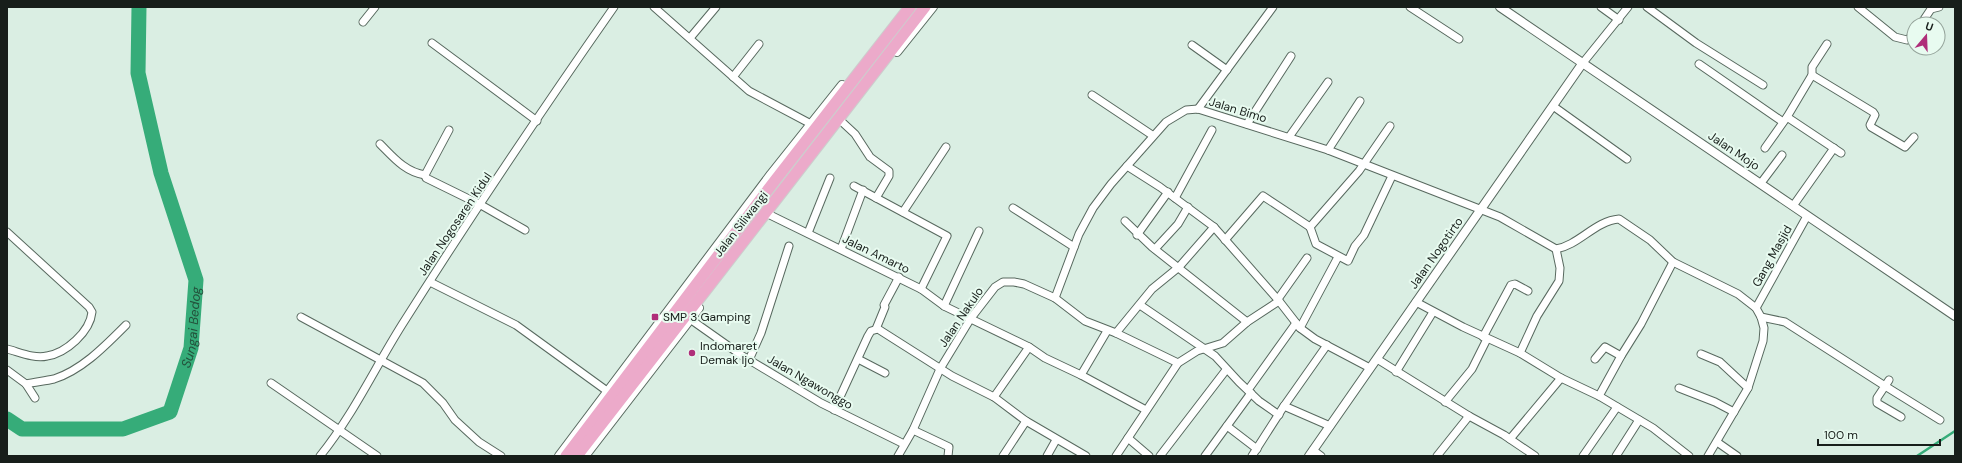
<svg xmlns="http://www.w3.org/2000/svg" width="1962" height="463" font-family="'DM Sans',sans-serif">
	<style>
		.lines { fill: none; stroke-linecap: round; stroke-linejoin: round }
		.stream { stroke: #36ac79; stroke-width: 2.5 }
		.river { stroke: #36ac79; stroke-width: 15 }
		.minor-casing { stroke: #58695f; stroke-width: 9 }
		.tertiary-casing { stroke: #58695f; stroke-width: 10 }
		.trunk-casing { stroke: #cccecd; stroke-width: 13 }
		.minor { stroke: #fff; stroke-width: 7 }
		.tertiary { stroke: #fff; stroke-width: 8 }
		.trunk { stroke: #ecaaca; stroke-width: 11 }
		.poi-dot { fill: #af2e79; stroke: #e8fbf0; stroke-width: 1.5 }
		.labels { text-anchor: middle; stroke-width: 4; stroke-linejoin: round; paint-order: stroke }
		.street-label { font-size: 12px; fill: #171e1a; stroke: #e8fbf0 }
		.poi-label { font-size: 12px; fill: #171e1a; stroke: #e8fbf0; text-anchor: start }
		.water-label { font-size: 13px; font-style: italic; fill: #23513b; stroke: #e8fbf0 }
	</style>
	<rect width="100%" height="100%" fill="#daeee3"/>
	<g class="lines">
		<polyline class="stream" points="1917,456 1955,431"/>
		<path class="river" id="s1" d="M 7,419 L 22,429 L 123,429 L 170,412 L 191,348 L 196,280 L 161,173 L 138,73 L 139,7"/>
		<defs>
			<g id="minor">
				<polyline points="654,7 749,91 811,124"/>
				<polyline points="1410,7 1459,39"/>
				<polyline points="1601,7 1619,20"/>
				<polyline points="1647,7 1696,43 1763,85"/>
				<polyline points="1858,7 1895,37 1907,40 1914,35"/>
				<polyline points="363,22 375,7"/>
				<polyline points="1921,24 1931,9 1939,7"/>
				<polyline points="690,38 716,7"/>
				<polyline points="432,43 537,121"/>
				<polyline points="1192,45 1227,70"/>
				<polyline points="1582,64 1628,7"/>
				<polyline points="1699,64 1783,122"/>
				<polyline points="1812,75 1873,112 1875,115 1870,125 1871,127 1905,147 1914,137"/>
				<polyline points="733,77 759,44"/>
				<polyline points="1092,95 1152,135"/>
				<polyline points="1553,106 1627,159"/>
				<polyline points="1198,109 1273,7"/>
				<polyline points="1787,117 1841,153"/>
				<polyline points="841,121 855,134 870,157 889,171 889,176 876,198"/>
				<polyline points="1247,124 1291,56"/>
				<polyline points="449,130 425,175 426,178 481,205 525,230"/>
				<polyline points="1289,137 1328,82"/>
				<path d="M 380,144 C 393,157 405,172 425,175"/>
				<polyline points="1765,148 1787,117 1812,75 1812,67 1827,44"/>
				<polyline points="1328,150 1360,101"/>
				<polyline points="1127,166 1160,187 1214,227 1279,301 1300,328 1315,339 1370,368"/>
				<polyline points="1761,183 1782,155"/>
				<polyline points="854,186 947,236 921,289"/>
				<polyline points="1175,198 1212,130"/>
				<polyline points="1793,206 1834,148"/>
				<polyline points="1013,208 1074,247"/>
				<polyline points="903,212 946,147"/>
				<polyline points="768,214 921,289 944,306 1029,347 1045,358 1081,375 1146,410"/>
				<polyline points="1125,221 1152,247 1247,322"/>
				<polyline points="1310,227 1316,244 1348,261 1355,246 1364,235 1392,176"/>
				<polyline points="1310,227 1359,171 1390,126"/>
				<path d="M 7,232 L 89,307 L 92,312 C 90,332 66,353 47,356 C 34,359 19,352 7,349"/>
				<polyline points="808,233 830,178"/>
				<polyline points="1137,235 1168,192"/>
				<polyline points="1225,240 1263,196 1310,227"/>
				<polyline points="841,249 863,190"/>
				<polyline points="1155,249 1178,224 1188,207"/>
				<polyline points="430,282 516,325 607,391"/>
				<path d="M 1055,298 L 1079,234 L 1093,208 L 1111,184 L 1166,122 L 1186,110 L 1198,109 L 1328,150 L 1500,217 L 1556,249 C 1579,245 1595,221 1619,219 L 1650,240 L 1673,262 L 1738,294 L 1756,308 L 1761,317 L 1764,328 L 1763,341 L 1748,388 L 1708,456"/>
				<polyline points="1278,299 1307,258"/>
				<polyline points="1416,302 1463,327 1520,353 1561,378 1599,396 1653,428 1689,456"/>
				<polyline points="1140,305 1215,356 1239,382 1259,401 1279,415"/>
				<polyline points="944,306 979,231"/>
				<polyline points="1756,308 1807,216"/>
				<polyline points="301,317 423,383 443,403 455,420 479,442 501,456"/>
				<polyline points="1761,317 1785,322 1885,386 1877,398 1877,403 1901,417"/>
				<polyline points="690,319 741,355 821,403 904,444"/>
				<polyline points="1300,328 1338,257"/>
				<polyline points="876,329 885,307 884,305 899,277"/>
				<polyline points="1116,333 1152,289 1179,267 1214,227"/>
				<polyline points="1483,337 1511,285 1515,284 1528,291"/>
				<polyline points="1520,353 1537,316 1559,281 1560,268 1556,249"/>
				<polyline points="1701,354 1720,362 1748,388"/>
				<polyline points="858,359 885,373"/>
				<polyline points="1377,359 1469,416 1504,435 1535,456"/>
				<polyline points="1595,359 1605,347 1621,356"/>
				<polyline points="749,360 761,333 789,246"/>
				<polyline points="7,370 26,384 35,398"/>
				<polyline points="1396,372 1433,312"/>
				<polyline points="1081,375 1107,331"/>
				<polyline points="1889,380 1885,386 1940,420"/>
				<polyline points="271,383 377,456"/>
				<path d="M 26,384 C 35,382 45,381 54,379 C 82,370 105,346 126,325"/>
				<polyline points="1679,388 1715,402 1734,412"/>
				<polyline points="1248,390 1296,323"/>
				<polyline points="1599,396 1621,356 1641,324 1673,262"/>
				<polyline points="994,397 1029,347"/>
				<polyline points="1445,402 1472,369 1487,339"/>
				<polyline points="1284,406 1330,426"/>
				<polyline points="834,410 868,336 871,331 878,329 952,376 994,397 1026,421 1086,456"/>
				<polyline points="1227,426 1257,449"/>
				<polyline points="913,430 949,447 948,456"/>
				<polyline points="1128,438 1149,456"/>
				<polyline points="1510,439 1561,378"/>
				<polyline points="1717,442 1737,456"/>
				<polyline points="1313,450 1321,456"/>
				<path d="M 320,456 C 354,414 376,365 405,320 C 472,214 542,110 614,7"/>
				<polyline points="898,456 913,430 940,369 971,318 995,287 1003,282 1014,282 1024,284 1055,298 1085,321 1116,333 1178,363"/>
				<polyline points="1003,456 1026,421"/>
				<polyline points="1047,456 1056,440"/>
				<polyline points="1116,456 1178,363 1197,351 1223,343 1247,322 1279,301"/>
				<polyline points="1160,456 1226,370"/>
				<polyline points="1205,456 1251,393"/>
				<polyline points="1252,456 1284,406 1327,345"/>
				<polyline points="1437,456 1469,416"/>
				<polyline points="1583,456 1617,407"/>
				<polyline points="1616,456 1639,420"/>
			</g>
			<g id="tertiary">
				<polyline points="1500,7 1955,316"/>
				<polyline points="897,52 933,7"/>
				<polyline points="559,456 771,174 842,85"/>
				<polyline points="585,456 699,308"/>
				<polyline points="1309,456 1582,64"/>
			</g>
			<g id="trunk">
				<polyline points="566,456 776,179 910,7"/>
				<polyline points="577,456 925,7"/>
			</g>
		</defs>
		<use href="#minor" class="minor-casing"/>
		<use href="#tertiary" class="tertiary-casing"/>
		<use href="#trunk" class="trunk-casing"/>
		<use href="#minor" class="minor"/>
		<use href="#tertiary" class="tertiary"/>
		<use href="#trunk" class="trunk"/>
	</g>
	<g class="poi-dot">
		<rect x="651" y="313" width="8" height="8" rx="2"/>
		<circle cx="692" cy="353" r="4"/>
	</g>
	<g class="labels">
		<g class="street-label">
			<text transform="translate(1238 110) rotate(17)" y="4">Jalan Bimo</text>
			<text transform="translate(1734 151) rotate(34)" y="4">Jalan Mojo</text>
			<text transform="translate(455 224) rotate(-56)" y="4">Jalan Nogosaren Kidul</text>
			<text transform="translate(741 224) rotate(-52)" y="4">Jalan Siliwangi</text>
			<text transform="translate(1436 253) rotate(-55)" y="4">Jalan Nogotirto</text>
			<text transform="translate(876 254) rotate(26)" y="4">Jalan Amarto</text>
			<text transform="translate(1772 256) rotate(-61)" y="4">Gang Masjid</text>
			<text transform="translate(961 317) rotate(-56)" y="4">Jalan Nakulo</text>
			<text transform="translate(810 382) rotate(30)" y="4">Jalan Ngawonggo</text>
		</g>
		<g class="poi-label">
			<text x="663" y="321">SMP 3 Gamping</text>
			<text x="700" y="350">Indomaret<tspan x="700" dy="14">Demak Ijo</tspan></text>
		</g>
		<g class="water-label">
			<text dy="5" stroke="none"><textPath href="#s1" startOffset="257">Sungai Bedog</textPath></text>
		</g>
	</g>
	<rect width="1962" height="463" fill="none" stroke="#171e1a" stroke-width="16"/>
	<g transform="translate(1926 36) rotate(19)"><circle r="19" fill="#e8fbf0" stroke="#94a39a"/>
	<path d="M0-3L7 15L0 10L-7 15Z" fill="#af2e79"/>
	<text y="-6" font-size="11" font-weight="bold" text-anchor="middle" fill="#171e1a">U</text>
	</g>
	<path d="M1818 439v6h122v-6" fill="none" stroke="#171e1a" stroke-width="2"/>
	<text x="1824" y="439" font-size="12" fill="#171e1a" stroke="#e8fbf0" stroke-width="3" paint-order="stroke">100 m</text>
</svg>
